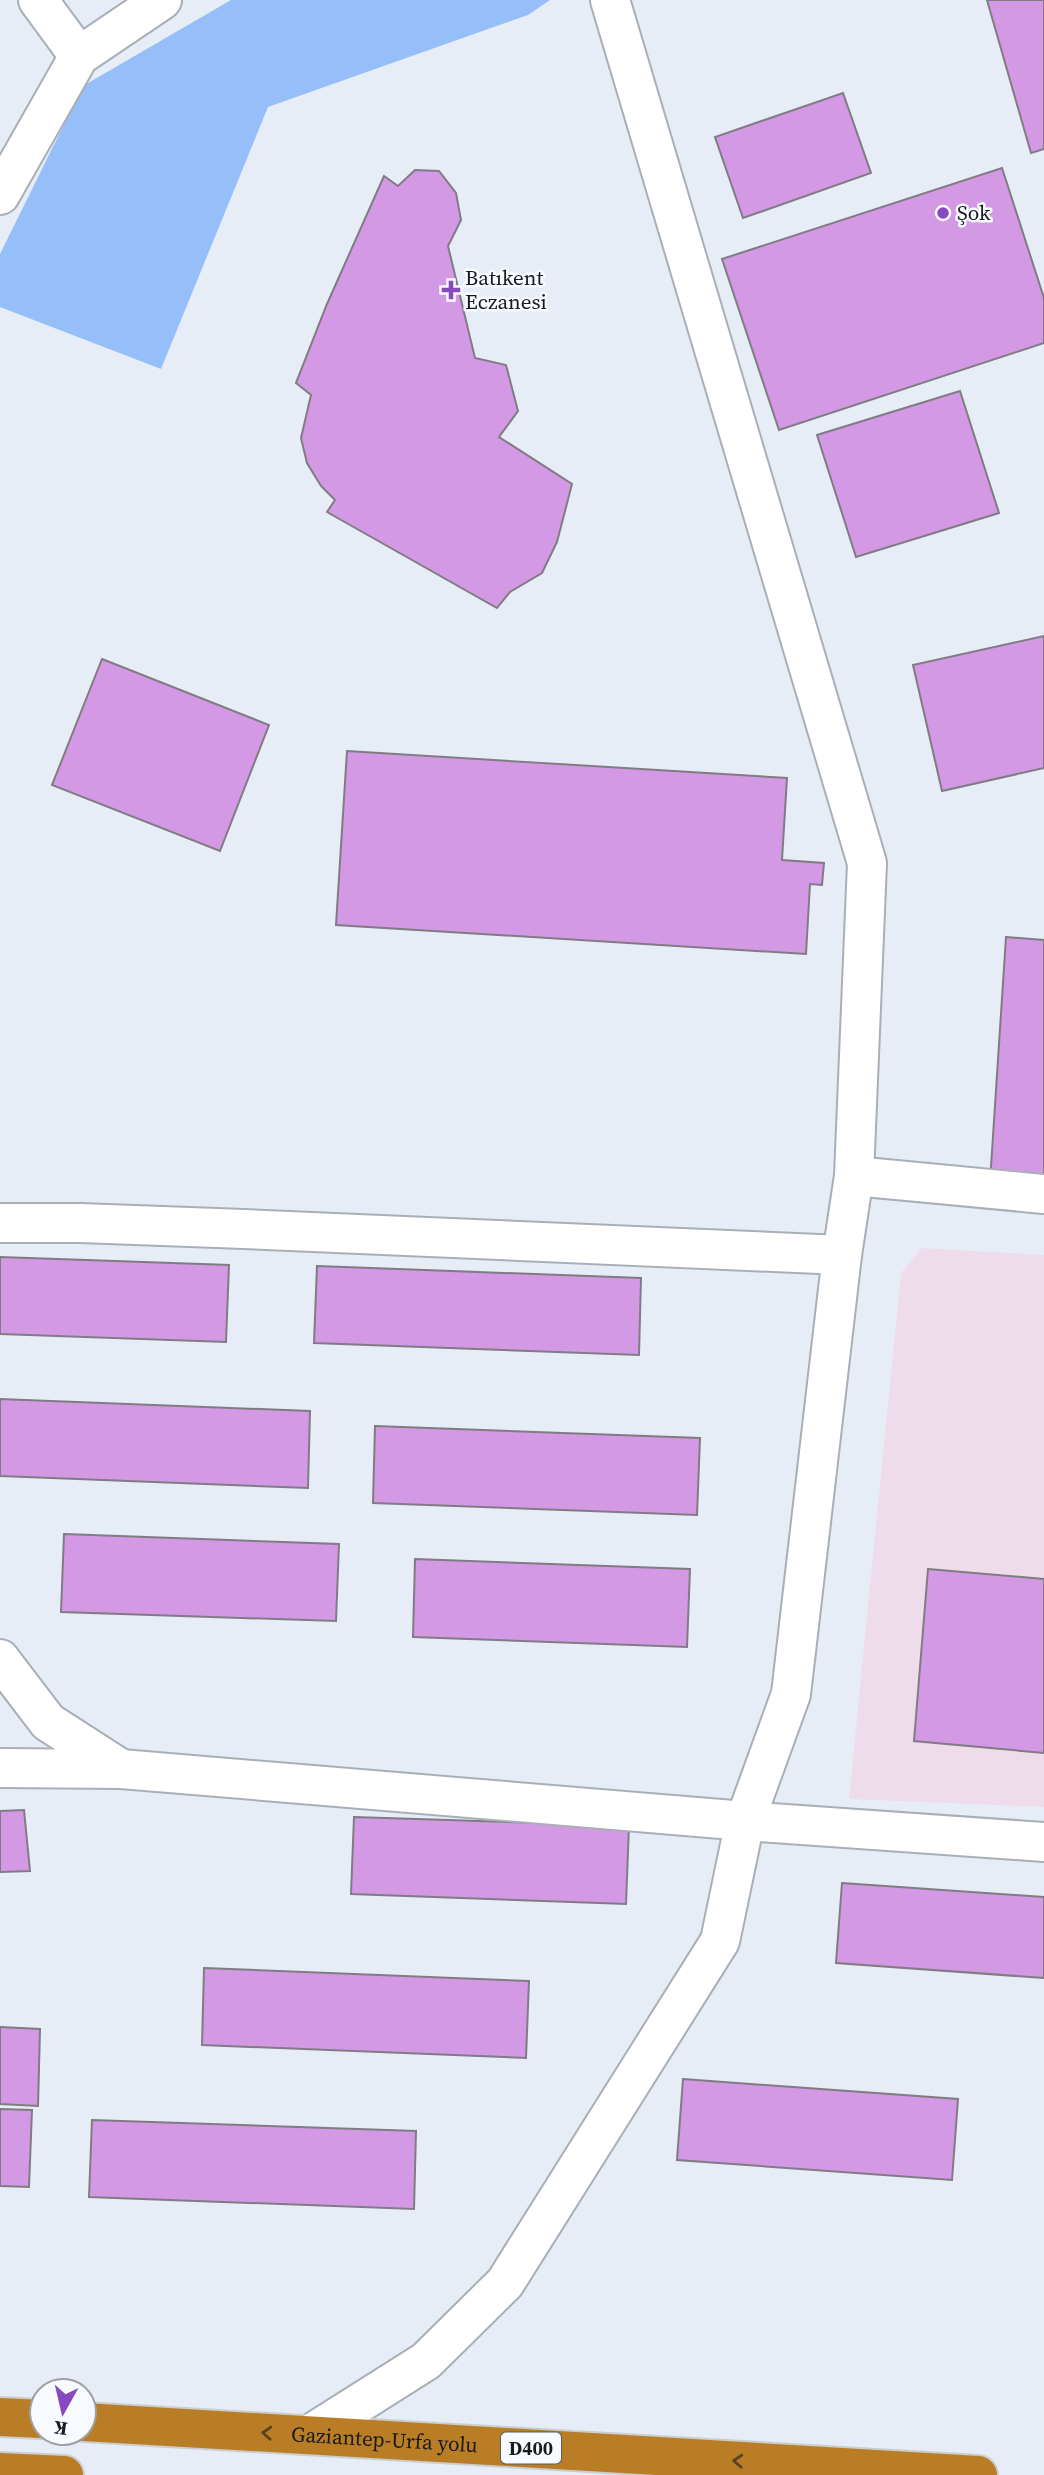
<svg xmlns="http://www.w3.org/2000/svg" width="1044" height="2475" font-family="'Source Serif 4',serif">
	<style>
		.education { fill: #efdceb }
		.green { fill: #96bff9 }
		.building { fill: #d399e4; stroke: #817b83; stroke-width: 2 }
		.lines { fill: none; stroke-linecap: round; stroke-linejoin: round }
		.minor-casing { stroke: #a8afb7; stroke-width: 42 }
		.highway-casing { stroke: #cccdcd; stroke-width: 42 }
		.minor { stroke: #fff; stroke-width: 38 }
		.highway { stroke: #b97d26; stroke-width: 38 }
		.oneway { stroke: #584221 }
		.poi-dot { fill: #8849bf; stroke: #f7fafe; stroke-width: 2.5 }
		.labels { text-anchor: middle; stroke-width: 5; stroke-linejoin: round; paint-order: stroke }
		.shield { fill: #f7fafe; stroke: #5b5d60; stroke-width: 2 }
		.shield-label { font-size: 19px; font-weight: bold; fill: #181a1d }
		.poi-label { font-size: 21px; fill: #181a1d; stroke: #f7fafe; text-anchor: start }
		.street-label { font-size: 21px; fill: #181a1d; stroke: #f7fafe }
	</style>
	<rect width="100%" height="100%" fill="#e6edf6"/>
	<polygon class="education" points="922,1248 1044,1255 1044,1807 849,1799 901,1273"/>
	<polygon class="green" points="231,0 550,0 528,15 268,107 161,369 0,307 0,254 83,86"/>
	<g class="building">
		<polygon points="987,0 1044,0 1044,149 1031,153"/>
		<polygon points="843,93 871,173 743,218 715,137"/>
		<polygon points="1002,168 1044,298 1044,343 779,430 722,259"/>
		<polygon points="415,170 439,171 456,193 461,220 448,246 475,358 506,365 518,411 499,437 572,484 557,542 542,573 510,592 497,608 327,512 335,500 321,486 307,463 301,438 311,395 296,383 327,304 384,176 398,186"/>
		<polygon points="960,391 999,513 856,557 817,435"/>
		<polygon points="1044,636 1044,768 942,791 913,665"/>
		<polygon points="102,659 269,725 220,851 52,785"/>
		<polygon points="347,751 787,778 782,860 824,863 822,885 810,884 806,954 336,925"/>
		<polygon points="1006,937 1044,940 1044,1185 990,1182"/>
		<polygon points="0,1257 229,1265 226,1342 0,1334"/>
		<polygon points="317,1266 641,1278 639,1355 314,1343"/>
		<polygon points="0,1399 310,1411 308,1488 0,1476"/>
		<polygon points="375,1426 700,1438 697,1515 373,1503"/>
		<polygon points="64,1534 339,1544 336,1621 61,1612"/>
		<polygon points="415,1559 690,1569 687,1647 413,1637"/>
		<polygon points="928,1569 1044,1579 1044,1753 914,1741"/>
		<polygon points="24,1810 30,1871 0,1872 0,1811"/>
		<polygon points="354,1817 629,1826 626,1904 351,1894"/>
		<polygon points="842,1883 1044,1897 1044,1978 836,1963"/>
		<polygon points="204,1968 529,1981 526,2058 202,2045"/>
		<polygon points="0,2027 40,2029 38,2106 0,2104"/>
		<polygon points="683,2079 958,2099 952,2180 677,2160"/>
		<polygon points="0,2109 32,2110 29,2187 0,2186"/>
		<polygon points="92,2120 416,2131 414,2209 89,2197"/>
	</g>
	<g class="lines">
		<defs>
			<g id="minor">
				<polyline points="38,0 79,56"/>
				<polyline points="0,195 79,56 162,0"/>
				<polyline points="854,1176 1044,1194"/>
				<polyline points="0,1223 80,1223 244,1229 842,1255"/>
				<polyline points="0,1659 48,1722 121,1769"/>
				<polyline points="0,1768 121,1769 745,1821 1044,1842"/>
				<polyline points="309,2435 426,2361 505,2283 720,1941 745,1821 791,1694 842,1255 854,1176 867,863 610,0"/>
			</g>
			<g id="highway">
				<polyline points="0,2417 42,2419"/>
				<path id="s1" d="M 84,2422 L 978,2475"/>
				<polyline points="0,2472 64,2475"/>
			</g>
		</defs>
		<use href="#minor" class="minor-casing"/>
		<use href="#highway" class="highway-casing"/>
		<use href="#minor" class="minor"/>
		<use href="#highway" class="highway"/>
	</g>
	<defs><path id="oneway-chevron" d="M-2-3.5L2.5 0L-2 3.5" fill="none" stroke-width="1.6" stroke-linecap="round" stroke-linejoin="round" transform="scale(1.75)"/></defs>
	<g class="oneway">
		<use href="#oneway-chevron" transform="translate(267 2433) rotate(-177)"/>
		<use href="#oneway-chevron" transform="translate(738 2461) rotate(-177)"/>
	</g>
	<g class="poi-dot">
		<circle cx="943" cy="213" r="7"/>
		<path d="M447.5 279.5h7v7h7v7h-7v7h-7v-7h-7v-7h7z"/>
	</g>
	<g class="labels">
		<rect class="shield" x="501" y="2432.5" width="60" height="31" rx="5"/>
		<g class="shield-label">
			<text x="531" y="2455">D400</text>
		</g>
		<g class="poi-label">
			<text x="957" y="220">Şok</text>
			<text x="465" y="285">Batıkent<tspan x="465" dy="24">Eczanesi</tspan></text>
		</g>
		<g class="street-label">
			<text dy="7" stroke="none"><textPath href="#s1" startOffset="301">Gaziantep-Urfa yolu</textPath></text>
		</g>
	</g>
	<g transform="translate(63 2412) rotate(188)"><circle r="33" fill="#f7fafe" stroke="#9ea0a4" stroke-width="2"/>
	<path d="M0-5L12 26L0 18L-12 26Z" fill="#8849bf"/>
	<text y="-10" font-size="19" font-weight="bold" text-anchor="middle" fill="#181a1d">K</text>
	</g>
</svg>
